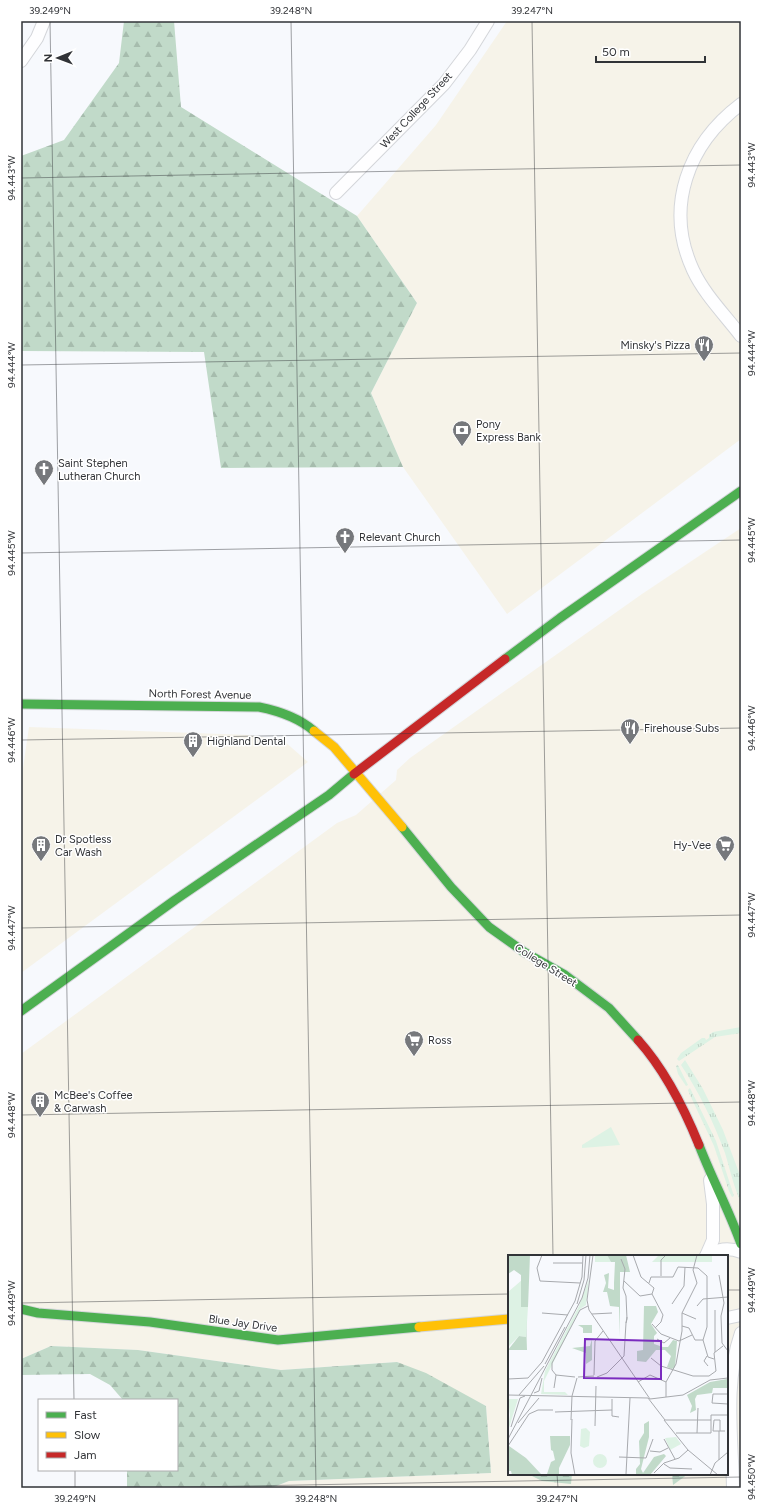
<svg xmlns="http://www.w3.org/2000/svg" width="762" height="1509" font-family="Figtree,sans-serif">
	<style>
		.commercial { fill: #f6f3e9; fill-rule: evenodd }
		.grass { fill: url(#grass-tufts) }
		.forest { fill: url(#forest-firs) }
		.garden { fill: #ddf2e4 }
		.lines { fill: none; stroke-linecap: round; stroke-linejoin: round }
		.street-casing { stroke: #d4d6da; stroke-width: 14 }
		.fast-casing { stroke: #d4d6da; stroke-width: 11 }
		.slow-casing { stroke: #d4d6da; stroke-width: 11 }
		.jam-casing { stroke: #d4d6da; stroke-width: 11 }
		.street { stroke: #fefeff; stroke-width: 12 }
		.fast { stroke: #4caf50; stroke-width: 9 }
		.slow { stroke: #ffc107; stroke-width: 9 }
		.jam { stroke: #c62828; stroke-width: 9 }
		.ticks { fill: none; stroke: #313337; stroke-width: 1; stroke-opacity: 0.45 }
		.labels { text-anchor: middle; stroke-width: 3; stroke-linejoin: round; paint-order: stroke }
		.street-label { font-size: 11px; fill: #313337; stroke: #fff }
		.poi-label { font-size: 11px; fill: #313337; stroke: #fff; text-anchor: start }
		.inset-road { fill: none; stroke: #a8aaae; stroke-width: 1 }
		.view { fill: #7b2cbf; fill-opacity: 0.15; stroke: #7b2cbf; stroke-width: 2 }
		.inset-edge { fill: none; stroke: #313337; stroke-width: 2 }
		.neatline { fill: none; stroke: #313337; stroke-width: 1.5 }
		.ticks-label { font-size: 10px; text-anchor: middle; fill: #313337 }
	</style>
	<defs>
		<pattern id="grass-tufts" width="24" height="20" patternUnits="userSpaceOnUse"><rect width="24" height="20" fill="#ddf2e4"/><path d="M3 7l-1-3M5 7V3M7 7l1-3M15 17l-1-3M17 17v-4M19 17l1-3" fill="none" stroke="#bed0c4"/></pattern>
		<pattern id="forest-firs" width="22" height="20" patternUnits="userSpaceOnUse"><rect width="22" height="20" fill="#c1dac9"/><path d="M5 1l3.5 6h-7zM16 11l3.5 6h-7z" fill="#a6bcad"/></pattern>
	</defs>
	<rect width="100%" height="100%" fill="#f7f9fd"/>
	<g class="commercial">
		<polygon points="507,21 741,21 741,439 507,614 403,467 371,393 417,303 357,216 436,125"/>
		<path d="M 741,528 L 741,1488 L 271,1488 L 289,1481 L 491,1473 L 486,1406 L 397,1362 L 281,1370 L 138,1350 L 51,1346 L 21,1359 L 21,1054 L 337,823 L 356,815 L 396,780 L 397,770 L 410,758 L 642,594 ZM 509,1256 L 727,1256 L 727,1474 L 509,1474 Z"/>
		<polygon points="29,727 249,735 284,741 308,762 21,973 21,782"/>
	</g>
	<g class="grass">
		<polygon points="741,1027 741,1033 715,1037 679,1061 677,1059 681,1053 702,1038 705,1038 706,1040 709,1038 709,1035 713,1032"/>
		<path d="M 685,1060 L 703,1089 L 723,1130 L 741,1178 L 741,1203 C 734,1187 730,1170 725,1153 C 714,1123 699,1092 681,1065 Z"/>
		<polygon points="678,1065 688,1085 686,1086 678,1074 676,1066"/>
		<polygon points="690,1088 716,1141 734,1196 732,1197 729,1191 714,1146 689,1093 688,1090"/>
	</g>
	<g class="forest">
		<polygon points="124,21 174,21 181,107 357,216 417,303 371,393 403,467 221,468 204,352 21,351 21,156 64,140 119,63"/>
		<polygon points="51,1346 138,1350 281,1370 397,1362 426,1373 486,1406 491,1473 289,1481 271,1488 127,1488 127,1470 177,1470 177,1400 123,1400 110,1385 90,1374 21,1375 21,1359"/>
		<polygon points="528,1474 572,1474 571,1484 542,1481"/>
		<polygon points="672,1474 688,1474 673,1485"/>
	</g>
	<polygon class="garden" points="611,1127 620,1145 582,1148 582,1145"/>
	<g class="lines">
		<defs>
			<g id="street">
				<polyline points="21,61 37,38 44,21"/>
				<path d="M 741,104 C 688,144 664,207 693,270 C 704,294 725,315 741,336"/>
				<polyline points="336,193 444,84 470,50 488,21"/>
				<polyline points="706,1256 713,1240 713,1204 710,1180"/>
				<path d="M 706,1256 C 718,1249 728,1247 741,1252"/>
				<polyline points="727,1318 741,1315"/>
				<path d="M 733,1488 C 732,1437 724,1382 741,1333"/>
			</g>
			<g id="fast">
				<polyline points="505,659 560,618 741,491"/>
				<path d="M 21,704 L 259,707 C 279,711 299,718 314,731"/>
				<polyline points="402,827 451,887 489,927 524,952 565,975 609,1008 638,1040"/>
				<polyline points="21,1011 175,900 329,795 354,774"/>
				<path d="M 699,1145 C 712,1179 729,1210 741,1244"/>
				<polyline points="21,1309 38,1313 150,1322 278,1340 419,1327"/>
			</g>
			<g id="slow">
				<polyline points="314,731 334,747 402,827"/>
				<polyline points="419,1327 509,1319"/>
			</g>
			<g id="jam">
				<polyline points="354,774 505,659"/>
				<path d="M 638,1040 C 665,1070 684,1108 699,1145"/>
			</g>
		</defs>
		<use href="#street" class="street-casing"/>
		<use href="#fast" class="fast-casing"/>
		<use href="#slow" class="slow-casing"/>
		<use href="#jam" class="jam-casing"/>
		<use href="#street" class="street"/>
		<use href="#fast" class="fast"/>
		<use href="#slow" class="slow"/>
		<use href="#jam" class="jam"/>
	</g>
	<path class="ticks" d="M 50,21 L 74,1400M 291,21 L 316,1488M 532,21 L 553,1256M 21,178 L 741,165M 21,365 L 741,353M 21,553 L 741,540M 21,740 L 741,728M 21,928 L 741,915M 21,1115 L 741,1102M 727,1290 L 741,1290M 21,1303 L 509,1294M 75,1470 L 75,1488M 557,1474 L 558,1488M 137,1488 L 741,1477"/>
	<defs>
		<symbol id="restaurant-pin" viewBox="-11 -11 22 30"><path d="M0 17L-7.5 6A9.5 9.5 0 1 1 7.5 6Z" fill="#76787c" stroke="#fff"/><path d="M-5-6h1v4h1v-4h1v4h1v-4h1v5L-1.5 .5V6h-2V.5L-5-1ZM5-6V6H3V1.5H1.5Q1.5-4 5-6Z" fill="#fff"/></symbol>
		<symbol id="bank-pin" viewBox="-11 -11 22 30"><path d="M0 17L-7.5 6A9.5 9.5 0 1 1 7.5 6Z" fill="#76787c" stroke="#fff"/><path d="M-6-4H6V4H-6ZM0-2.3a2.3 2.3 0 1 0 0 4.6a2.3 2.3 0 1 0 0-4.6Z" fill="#fff"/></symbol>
		<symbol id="church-pin" viewBox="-11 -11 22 30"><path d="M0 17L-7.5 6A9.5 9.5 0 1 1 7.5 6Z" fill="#76787c" stroke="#fff"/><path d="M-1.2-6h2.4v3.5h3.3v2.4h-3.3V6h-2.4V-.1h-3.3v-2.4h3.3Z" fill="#fff"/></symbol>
		<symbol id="building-pin" viewBox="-11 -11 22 30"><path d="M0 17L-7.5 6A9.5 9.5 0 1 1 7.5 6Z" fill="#76787c" stroke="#fff"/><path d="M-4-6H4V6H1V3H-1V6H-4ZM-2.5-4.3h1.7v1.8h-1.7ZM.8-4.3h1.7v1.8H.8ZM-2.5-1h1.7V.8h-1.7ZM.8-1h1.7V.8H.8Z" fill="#fff"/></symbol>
		<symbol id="supermarket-pin" viewBox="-11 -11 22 30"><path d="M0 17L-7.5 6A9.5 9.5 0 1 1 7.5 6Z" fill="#76787c" stroke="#fff"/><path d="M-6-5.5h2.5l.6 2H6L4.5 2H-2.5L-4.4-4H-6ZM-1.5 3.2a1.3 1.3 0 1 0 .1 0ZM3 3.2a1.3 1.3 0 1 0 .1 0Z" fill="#fff"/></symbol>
	</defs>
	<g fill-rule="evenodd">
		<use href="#restaurant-pin" x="693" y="334" width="22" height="30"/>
		<use href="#bank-pin" x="451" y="419" width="22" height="30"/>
		<use href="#church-pin" x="33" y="458" width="22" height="30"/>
		<use href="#church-pin" x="334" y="526" width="22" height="30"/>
		<use href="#restaurant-pin" x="619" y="717" width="22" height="30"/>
		<use href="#building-pin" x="182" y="730" width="22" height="30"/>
		<use href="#building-pin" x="30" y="834" width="22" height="30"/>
		<use href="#supermarket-pin" x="714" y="834" width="22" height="30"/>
		<use href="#supermarket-pin" x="403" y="1029" width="22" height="30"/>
		<use href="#building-pin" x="29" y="1090" width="22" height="30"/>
	</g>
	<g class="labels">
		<g class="street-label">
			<text transform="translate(416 110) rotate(-47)" y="4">West College Street</text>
			<text transform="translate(200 694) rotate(1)" y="4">North Forest Avenue</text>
			<text transform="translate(546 965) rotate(32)" y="4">College Street</text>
			<text transform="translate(243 1323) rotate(8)" y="4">Blue Jay Drive</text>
		</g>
		<g class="poi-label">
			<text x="690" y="349" text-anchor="end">Minsky's Pizza</text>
			<text x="476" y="428">Pony<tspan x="476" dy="13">Express Bank</tspan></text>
			<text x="58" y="467">Saint Stephen<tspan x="58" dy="13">Lutheran Church</tspan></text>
			<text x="359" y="541">Relevant Church</text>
			<text x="644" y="732">Firehouse Subs</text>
			<text x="207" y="745">Highland Dental</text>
			<text x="55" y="843">Dr Spotless<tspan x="55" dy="13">Car Wash</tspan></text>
			<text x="711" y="849" text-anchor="end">Hy-Vee</text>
			<text x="428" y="1044">Ross</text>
			<text x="54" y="1099">McBee's Coffee<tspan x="54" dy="13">&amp; Carwash</tspan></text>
		</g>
	</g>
	<g transform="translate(508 1255)">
		<rect width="220" height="220" fill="#f7f9fd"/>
		<path d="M 87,0 L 99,0 L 103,7 L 87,7 ZM 81,24 L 78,50 L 72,54 L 36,126 L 36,137 L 57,137 L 60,140 L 33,139 L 37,116 L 71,51 ZM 14,25 L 13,52 L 20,52 L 18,82 L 11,81 L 0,92 L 0,37 ZM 0,144 L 10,144 L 0,176 L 2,160 ZM 168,182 L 173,189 L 162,195 L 157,183 Z" fill="#ddf2e4"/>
		<path d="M 0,0 L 22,0 L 20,52 L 13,52 L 13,20 L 6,15 L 0,19 ZM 99,0 L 118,0 L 122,17 L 112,17 L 112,82 L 111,52 L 102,51 L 99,37 L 95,37 L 98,28 L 96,20 L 101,18 L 100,33 L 106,35 L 106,28 L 107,7 L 103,7 ZM 136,51 L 148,51 L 150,57 L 143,69 L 149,78 L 146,81 L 146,89 L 155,92 L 160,92 L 165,85 L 169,86 L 167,112 L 164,114 L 159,112 L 163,101 L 157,95 L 148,95 L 138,107 L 129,106 L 129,96 L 135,95 ZM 18,65 L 19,95 L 0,95 L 11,81 L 18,82 ZM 70,70 L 84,70 L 84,78 L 75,78 L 75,73 ZM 84,84 L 84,105 L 78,109 L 78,98 L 64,93 L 82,91 ZM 219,124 L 220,133 L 205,133 L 204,138 L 189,140 L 187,144 L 188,155 L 182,158 L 184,151 L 179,140 L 202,127 ZM 141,166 L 141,182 L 133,214 L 135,218 L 146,202 L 156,199 L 158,201 L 142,220 L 128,220 L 128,214 L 132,209 L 131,186 L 136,178 L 136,169 ZM 42,181 L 62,181 L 62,190 L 51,213 L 51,220 L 4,220 L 3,216 L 0,216 L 1,191 L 18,203 L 33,219 L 39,219 L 43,207 L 47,205 L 45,196 L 43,195 Z" fill="#c1dac9"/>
		<path d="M 151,0 L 204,0 L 204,7 L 144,7 Z" fill="#ddf2e4"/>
		<path d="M 78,173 L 82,177 L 81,191 L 76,193 L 72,191 L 73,174 ZM85 206a7 7 0 1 1 14 0a7 7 0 1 1-14 0Z" fill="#ddf2e4"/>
		<path class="inset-road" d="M 34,0 L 29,13 L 32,26 L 72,28M 85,0 L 79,45 L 81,55 L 142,144 L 175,140 L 202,125 L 220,123M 125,0 L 133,22 L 146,33 L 144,39M 113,4 L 117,14 L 115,33 L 118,41 L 119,64 L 118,68 L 119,62M 45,8 L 74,8M 211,20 L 216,48 L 213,61 L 214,88 L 220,96M 153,21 L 153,5 L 158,0M 165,22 L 170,12 L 190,13 L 199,21 L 199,72 L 195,85 L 200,102 L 206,104M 116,26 L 132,41 L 144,39M 141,28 L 143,22 L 165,22M 144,39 L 155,60 L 153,67 L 147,73M 69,49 L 76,25 L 78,0M 164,49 L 176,31 L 177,12M 189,51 L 195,44 L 220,42M 34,58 L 60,60M 174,58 L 188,64M 84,59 L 104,58M 144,69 L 153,79 L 171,86 L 184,80M 174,71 L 181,73 L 187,85 L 195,85M 149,84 L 156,88 L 162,83M 207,97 L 207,55M 199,101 L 196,106 L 200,111M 143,103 L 153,111 L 185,121 L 201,121 L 208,116M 37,109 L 57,72M 208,116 L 206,98 L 215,91M 86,120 L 87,86 L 95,76M 67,122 L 48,120 L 44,115 L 44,108 L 72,55 L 80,51M 70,122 L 86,121M 89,122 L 99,118 L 116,101 L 118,68M 0,124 L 20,123 L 34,107 L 67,46 L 74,22 L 75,0M 130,127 L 142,120 L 158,127M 46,133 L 48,120M 26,138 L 31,136 L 34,123M 220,139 L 205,139 L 204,148 L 220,149M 0,140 L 140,143 L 157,165M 11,140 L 36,111M 64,141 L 69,123M 158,142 L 158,127 L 168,109 L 174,76 L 174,58 L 189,28 L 185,15 L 189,0M 104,144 L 104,161 L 111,162M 47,157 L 104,155M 64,164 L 63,198 L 67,220M 63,165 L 64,141M 156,165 L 180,195 L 210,220M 157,165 L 203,165M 10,168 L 31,143M 87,171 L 88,131M 3,172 L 12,143 L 17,141M 211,176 L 211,205M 212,176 L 212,165 L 206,165 L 205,176 L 217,176M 168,178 L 203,178 L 203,160 L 220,160M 189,178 L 190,153M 0,184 L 74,43 L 80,23 L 82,0M 156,184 L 167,204M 0,191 L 21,159 L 30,155 L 45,155M 142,196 L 152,197 L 160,193M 111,202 L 138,203 L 145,184M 156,209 L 162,213 L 184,214M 146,218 L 156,208 L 171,203 L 180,195M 118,219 L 122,143M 202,220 L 207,208 L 220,197"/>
		<path class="view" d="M 77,84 L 153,86 L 153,124 L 76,123 Z"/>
		<rect width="220" height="220" class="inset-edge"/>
	</g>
	<rect width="762" height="1509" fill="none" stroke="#ffffff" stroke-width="44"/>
	<rect x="38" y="1399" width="140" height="72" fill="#ffffff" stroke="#adadaf"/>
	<rect x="46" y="1412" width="20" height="6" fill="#4caf50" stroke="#adadaf"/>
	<text x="74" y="1419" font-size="12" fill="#313337">Fast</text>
	<rect x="46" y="1432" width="20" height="6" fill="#ffc107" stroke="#adadaf"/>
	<text x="74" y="1439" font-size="12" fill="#313337">Slow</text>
	<rect x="46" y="1452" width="20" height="6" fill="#c62828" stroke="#adadaf"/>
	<text x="74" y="1459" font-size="12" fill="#313337">Jam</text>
	<g transform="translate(58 58) rotate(269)" stroke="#ffffff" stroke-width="3" paint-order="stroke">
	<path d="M0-3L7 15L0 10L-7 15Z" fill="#313337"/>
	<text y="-6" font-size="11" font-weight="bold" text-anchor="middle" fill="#313337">N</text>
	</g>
	<path d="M596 56v6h109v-6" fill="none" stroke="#313337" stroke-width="2"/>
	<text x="602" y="56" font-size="12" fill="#313337" stroke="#ffffff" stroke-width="3" paint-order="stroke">50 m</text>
	<rect x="22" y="22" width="718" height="1465" class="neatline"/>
	<g class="ticks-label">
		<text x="50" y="14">39.249°N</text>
		<text x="291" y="14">39.248°N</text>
		<text x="532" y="14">39.247°N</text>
		<text transform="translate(751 165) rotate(-90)" y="4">94.443°W</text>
		<text transform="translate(11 178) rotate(-90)" y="4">94.443°W</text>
		<text transform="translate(751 353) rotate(-90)" y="4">94.444°W</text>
		<text transform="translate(11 365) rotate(-90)" y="4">94.444°W</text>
		<text transform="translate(751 540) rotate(-90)" y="4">94.445°W</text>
		<text transform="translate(11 553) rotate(-90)" y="4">94.445°W</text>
		<text transform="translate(751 728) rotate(-90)" y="4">94.446°W</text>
		<text transform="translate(11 740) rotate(-90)" y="4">94.446°W</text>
		<text transform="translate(751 915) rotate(-90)" y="4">94.447°W</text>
		<text transform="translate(11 928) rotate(-90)" y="4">94.447°W</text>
		<text transform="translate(751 1103) rotate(-90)" y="4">94.448°W</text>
		<text transform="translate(11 1115) rotate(-90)" y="4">94.448°W</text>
		<text transform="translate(751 1290) rotate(-90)" y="4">94.449°W</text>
		<text transform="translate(11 1303) rotate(-90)" y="4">94.449°W</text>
		<text transform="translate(751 1477) rotate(-90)" y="4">94.450°W</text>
		<text x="75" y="1502">39.249°N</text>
		<text x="316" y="1502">39.248°N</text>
		<text x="557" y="1502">39.247°N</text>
	</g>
</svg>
